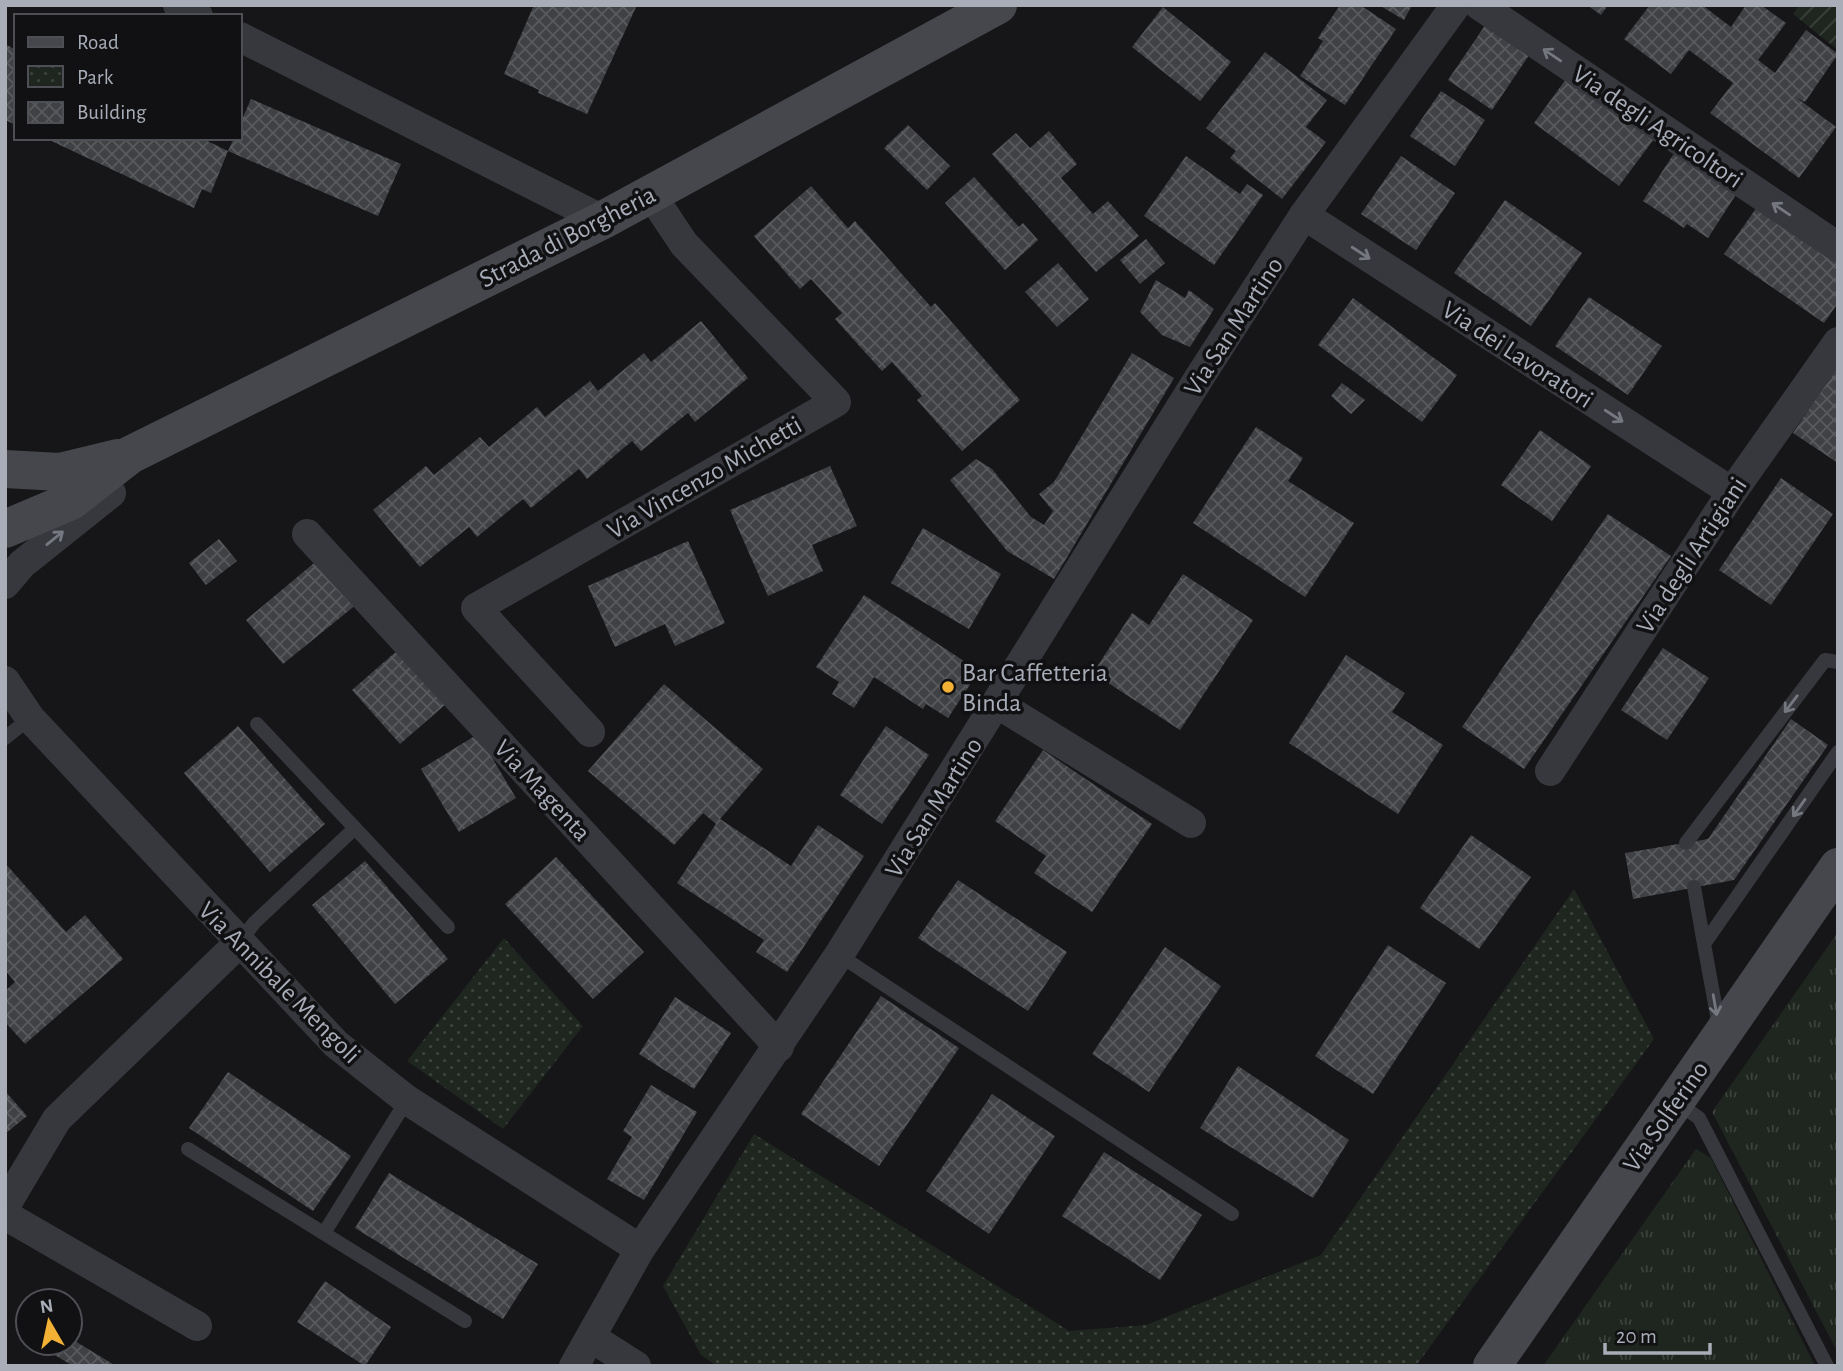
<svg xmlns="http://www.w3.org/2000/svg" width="1843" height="1371" font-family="'Alegreya Sans',sans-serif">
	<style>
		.grass { fill: url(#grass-tufts) }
		.park { fill: url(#park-dots) }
		.garden { fill: url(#garden-furrows) }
		.building { fill: url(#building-cross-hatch) }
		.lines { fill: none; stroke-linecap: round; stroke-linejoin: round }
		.lane { stroke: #37383d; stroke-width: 14 }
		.street { stroke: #37383d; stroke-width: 30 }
		.secondary { stroke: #45474d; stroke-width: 38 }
		.oneway { stroke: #757881 }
		.poi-dot { fill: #f2b134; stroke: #111113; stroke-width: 2.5 }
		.labels { text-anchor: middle; stroke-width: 7; stroke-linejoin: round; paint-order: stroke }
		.street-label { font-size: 26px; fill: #a8adb8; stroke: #111113 }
		.poi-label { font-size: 26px; fill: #a8adb8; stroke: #111113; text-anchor: start }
	</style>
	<defs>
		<pattern id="grass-tufts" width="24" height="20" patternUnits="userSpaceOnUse" patternTransform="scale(1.75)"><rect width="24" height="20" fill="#1e261f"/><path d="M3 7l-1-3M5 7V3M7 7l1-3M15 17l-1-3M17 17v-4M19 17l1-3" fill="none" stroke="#3c433d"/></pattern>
		<pattern id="park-dots" width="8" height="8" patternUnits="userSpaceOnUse" patternTransform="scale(1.75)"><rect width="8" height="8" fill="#1e261f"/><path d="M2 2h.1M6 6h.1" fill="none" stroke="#3c433d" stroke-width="1.8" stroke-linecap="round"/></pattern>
		<pattern id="garden-furrows" width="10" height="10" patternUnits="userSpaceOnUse" patternTransform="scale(1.75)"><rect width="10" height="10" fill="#1e261f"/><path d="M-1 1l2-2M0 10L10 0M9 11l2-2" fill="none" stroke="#3c433d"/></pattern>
		<pattern id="building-cross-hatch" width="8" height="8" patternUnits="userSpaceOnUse" patternTransform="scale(1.75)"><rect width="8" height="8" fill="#404145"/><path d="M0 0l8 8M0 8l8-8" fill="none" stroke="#595a5e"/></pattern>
	</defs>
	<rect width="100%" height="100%" fill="#161618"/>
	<g class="grass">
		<polygon points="1838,932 1838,1353 1712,1112"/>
		<polygon points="1696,1149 1711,1158 1815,1366 1543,1366"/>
	</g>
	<g class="park">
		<polygon points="1574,889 1654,1039 1416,1366 717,1366 701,1355 663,1286 754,1134 1069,1331 1146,1325 1321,1255"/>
		<polygon points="504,938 583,1026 503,1129 407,1061"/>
	</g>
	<polygon class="garden" points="1799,5 1838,5 1838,50 1793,14"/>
	<g class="building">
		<polygon points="534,5 637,5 587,114 538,93 539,90 504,74"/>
		<polygon points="1340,5 1360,5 1396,29 1345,105 1300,76 1323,41 1318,38"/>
		<polygon points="1379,5 1412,5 1404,20"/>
		<polygon points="1587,5 1608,5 1601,15"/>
		<polygon points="1650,5 1702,5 1731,27 1746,5 1761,5 1786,23 1758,60 1775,73 1806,30 1838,54 1805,102 1797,98 1836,127 1799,178 1710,113 1733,83 1689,50 1671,74 1624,39"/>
		<polygon points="1163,7 1231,62 1200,101 1132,47"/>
		<polygon points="1488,21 1532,51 1492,110 1448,80"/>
		<polygon points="5,44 16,50 16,125 5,120"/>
		<polygon points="1265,52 1327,100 1306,127 1326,142 1282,199 1230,158 1236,151 1206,128"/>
		<polygon points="1566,79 1654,139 1619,186 1534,123"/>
		<polygon points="1441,91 1485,120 1455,166 1410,136"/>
		<polygon points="251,99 401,164 378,216 228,151 211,193 202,189 194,208 45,138 201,138 228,151 234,138 240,138 240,124"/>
		<polygon points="908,125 950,166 927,190 884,148"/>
		<polygon points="1049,131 1077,164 1061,178 1093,214 1108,201 1139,236 1096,272 992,154 1016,133 1030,148"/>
		<polygon points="1675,152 1737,193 1708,238 1687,224 1684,228 1643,201"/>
		<polygon points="1186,156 1240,194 1247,184 1263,195 1214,265 1144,216"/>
		<polygon points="1401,156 1455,193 1416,250 1361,214"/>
		<polygon points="974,177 1019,227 1023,223 1038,240 1005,270 945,203"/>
		<polygon points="811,186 848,228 855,221 931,307 935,303 1020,400 962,451 917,400 922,396 892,362 882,371 835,319 842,313 811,279 800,289 754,236"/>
		<polygon points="1505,200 1582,253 1531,326 1454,273"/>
		<polygon points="1757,207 1838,263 1838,303 1824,323 1724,254"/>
		<polygon points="1146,239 1165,263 1140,284 1120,260"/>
		<polygon points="1058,263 1089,299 1057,327 1025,292"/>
		<polygon points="1156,280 1185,298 1189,290 1214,309 1190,347 1162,335 1140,312"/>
		<polygon points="1589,297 1662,346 1628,395 1555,346"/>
		<polygon points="1353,298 1457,375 1422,422 1318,345"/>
		<polygon points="701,321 748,378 695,422 688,413 641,451 632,441 587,479 579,469 531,508 523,499 477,537 469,527 420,567 373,510 426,466 434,475 480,437 489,447 537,407 545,417 590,381 598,391 644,353 651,362"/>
		<polygon points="1132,353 1174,378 1054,579 1007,551 950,480 976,459 992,469 1031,517 1044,525 1053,511 1039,494 1054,482"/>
		<polygon points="1838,365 1838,463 1793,433"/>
		<polygon points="1342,383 1365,400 1351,414 1331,396"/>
		<polygon points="1256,427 1303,458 1288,481 1354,523 1305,597 1193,523"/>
		<polygon points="1540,430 1591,466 1552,521 1501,485"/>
		<polygon points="830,466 857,526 812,545 823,571 768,596 730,510"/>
		<polygon points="1781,478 1833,514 1771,605 1719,570"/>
		<polygon points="1608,514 1671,556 1524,769 1462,727"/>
		<polygon points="923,528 1001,574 969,629 891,583"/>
		<polygon points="219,539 237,561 206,585 189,563"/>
		<polygon points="688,541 725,623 675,646 665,624 615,647 588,586"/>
		<polygon points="320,558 357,604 283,664 246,620"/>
		<polygon points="1183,574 1253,620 1180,730 1093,673 1132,613 1149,625"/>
		<polygon points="864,595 979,671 948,718 926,704 923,709 874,677 854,708 832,694 839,682 816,667"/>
		<polygon points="1663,648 1709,678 1667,740 1621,710"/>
		<polygon points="399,649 446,704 400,744 352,690"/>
		<polygon points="1346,655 1405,693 1392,712 1443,745 1398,814 1289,743"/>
		<polygon points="664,684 763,769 720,819 791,866 818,825 864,856 787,972 756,952 764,940 677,883 716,824 703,813 674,845 588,771"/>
		<polygon points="1791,719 1828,745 1734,880 1633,899 1625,853 1708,839"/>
		<polygon points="238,726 325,824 270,872 184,773"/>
		<polygon points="886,726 929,755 882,824 840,795"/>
		<polygon points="478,734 516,798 459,832 421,769"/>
		<polygon points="1043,750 1152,824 1092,912 1034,873 1046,856 995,821"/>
		<polygon points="1471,835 1531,877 1479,949 1420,908"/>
		<polygon points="556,857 644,952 593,999 505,904"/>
		<polygon points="365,861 448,959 395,1004 312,905"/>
		<polygon points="5,863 66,932 85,915 123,959 25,1044 5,1022 5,991 15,982 5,970"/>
		<polygon points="958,880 1067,952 1028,1011 918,938"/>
		<polygon points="1388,945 1446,983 1373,1094 1315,1056"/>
		<polygon points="1165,947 1221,986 1149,1092 1092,1054"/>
		<polygon points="881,996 959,1048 879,1166 801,1114"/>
		<polygon points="675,997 731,1033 694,1089 639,1054"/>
		<polygon points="1238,1066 1349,1140 1313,1198 1200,1128"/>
		<polygon points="228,1072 351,1156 313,1211 189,1128"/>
		<polygon points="651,1085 697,1112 644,1200 607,1179 632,1137 623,1131"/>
		<polygon points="5,1091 27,1116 5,1134"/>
		<polygon points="992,1094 1055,1136 989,1234 926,1191"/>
		<polygon points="1104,1152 1202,1215 1160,1280 1062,1216"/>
		<polygon points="389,1173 538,1264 503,1319 355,1228"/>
		<polygon points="325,1281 391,1327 365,1366 297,1322"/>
		<polygon points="70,1338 116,1366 73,1366 48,1351 53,1343 70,1343"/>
	</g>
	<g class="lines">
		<g class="lane">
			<polyline points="257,724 448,927"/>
			<polyline points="5,738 30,718"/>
			<polyline points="1686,843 1825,660 1838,662"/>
			<polyline points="1694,887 1704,944"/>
			<polyline points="239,943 254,923 355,828"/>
			<polyline points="839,955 1232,1214"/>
			<polyline points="1719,1026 1704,944 1838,752"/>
			<polyline points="1676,1102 1699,1118 1827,1366"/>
			<polyline points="188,1149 465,1321"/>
			<polyline points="324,1233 407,1100"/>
		</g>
		<g class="street">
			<polyline points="178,5 198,16"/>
			<polyline points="1479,5 1838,247"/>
			<polyline points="240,37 603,220"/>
			<polyline points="1304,215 1732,492"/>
			<polyline points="307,534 779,1047"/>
			<polyline points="5,584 22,564 111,493"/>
			<polyline points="5,681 30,718 336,1044 407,1100 640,1249"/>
			<polyline points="998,704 1191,823"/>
			<polyline points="590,732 476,608 836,402 684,244 650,193"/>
			<polyline points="1550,771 1732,492 1838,342"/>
			<polyline points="5,1206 57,1119 239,943"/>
			<polyline points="5,1215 197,1326"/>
			<polyline points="592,1338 636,1366"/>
			<polyline points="574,1366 640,1249 839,955 1199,378 1304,215 1456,5"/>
		</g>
		<g class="secondary">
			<polyline points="5,469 60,472 118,458"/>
			<polyline points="5,529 71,501 130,455 603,220 998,5"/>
			<polyline points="1492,1366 1838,867"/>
		</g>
	</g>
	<defs><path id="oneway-shaft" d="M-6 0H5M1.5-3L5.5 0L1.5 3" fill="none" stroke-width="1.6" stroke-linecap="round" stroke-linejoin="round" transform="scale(1.75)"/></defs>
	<g class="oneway">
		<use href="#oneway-shaft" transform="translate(1552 55) rotate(-146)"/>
		<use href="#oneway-shaft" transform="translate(1781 209) rotate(-146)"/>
		<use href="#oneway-shaft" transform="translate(1361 253) rotate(33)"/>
		<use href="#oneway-shaft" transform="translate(1614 416) rotate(33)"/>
		<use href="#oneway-shaft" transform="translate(55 538) rotate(-39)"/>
		<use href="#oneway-shaft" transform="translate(1791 704) rotate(127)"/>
		<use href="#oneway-shaft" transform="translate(1799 808) rotate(125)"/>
		<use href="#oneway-shaft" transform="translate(1715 1005) rotate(80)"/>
	</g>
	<circle class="poi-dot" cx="948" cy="687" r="7"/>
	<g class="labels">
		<g class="street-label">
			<text transform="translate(1658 126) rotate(34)" y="9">Via degli Agricoltori</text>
			<text transform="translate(567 236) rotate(-27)" y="9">Strada di Borgheria</text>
			<text transform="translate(1233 326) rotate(-57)" y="9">Via San Martino</text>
			<text transform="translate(1518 354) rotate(33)" y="9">Via dei Lavoratori</text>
			<text transform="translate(704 477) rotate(-30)" y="9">Via Vincenzo Michetti</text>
			<text transform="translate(1691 555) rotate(-57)" y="9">Via degli Artigiani</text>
			<text transform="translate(543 790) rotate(47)" y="9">Via Magenta</text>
			<text transform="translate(933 807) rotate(-58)" y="9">Via San Martino</text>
			<text transform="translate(280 982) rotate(45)" y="9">Via Annibale Mengoli</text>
			<text transform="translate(1665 1116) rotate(-55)" y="9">Via Solferino</text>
		</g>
		<g class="poi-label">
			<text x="962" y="681">Bar Caffetteria<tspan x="962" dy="30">Binda</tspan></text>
		</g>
	</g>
	<rect width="1843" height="1371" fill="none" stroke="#a8adb8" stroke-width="14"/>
	<rect x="14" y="14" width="228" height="126" fill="#111113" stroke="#4d4f55" stroke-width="2"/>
	<rect x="28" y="37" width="35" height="10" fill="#45474d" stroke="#4d4f55" stroke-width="2"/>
	<text x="77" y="49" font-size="21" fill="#a8adb8">Road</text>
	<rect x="28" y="66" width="35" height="21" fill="url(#park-dots)" stroke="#4d4f55" stroke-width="2"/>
	<text x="77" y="84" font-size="21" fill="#a8adb8">Park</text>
	<rect x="28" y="102" width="35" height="21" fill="url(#building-cross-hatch)" stroke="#4d4f55" stroke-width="2"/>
	<text x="77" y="119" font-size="21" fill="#a8adb8">Building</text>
	<g transform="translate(49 1322) rotate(351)"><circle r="33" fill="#111113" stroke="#4d4f55" stroke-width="2"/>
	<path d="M0-5L12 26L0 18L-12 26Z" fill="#f2b134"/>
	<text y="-10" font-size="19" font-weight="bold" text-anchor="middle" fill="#a8adb8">N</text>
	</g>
	<path d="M1605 1343v10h105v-10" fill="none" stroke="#a8adb8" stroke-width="3.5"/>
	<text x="1616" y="1343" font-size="21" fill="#a8adb8" stroke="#111113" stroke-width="5" paint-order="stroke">20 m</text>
</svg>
